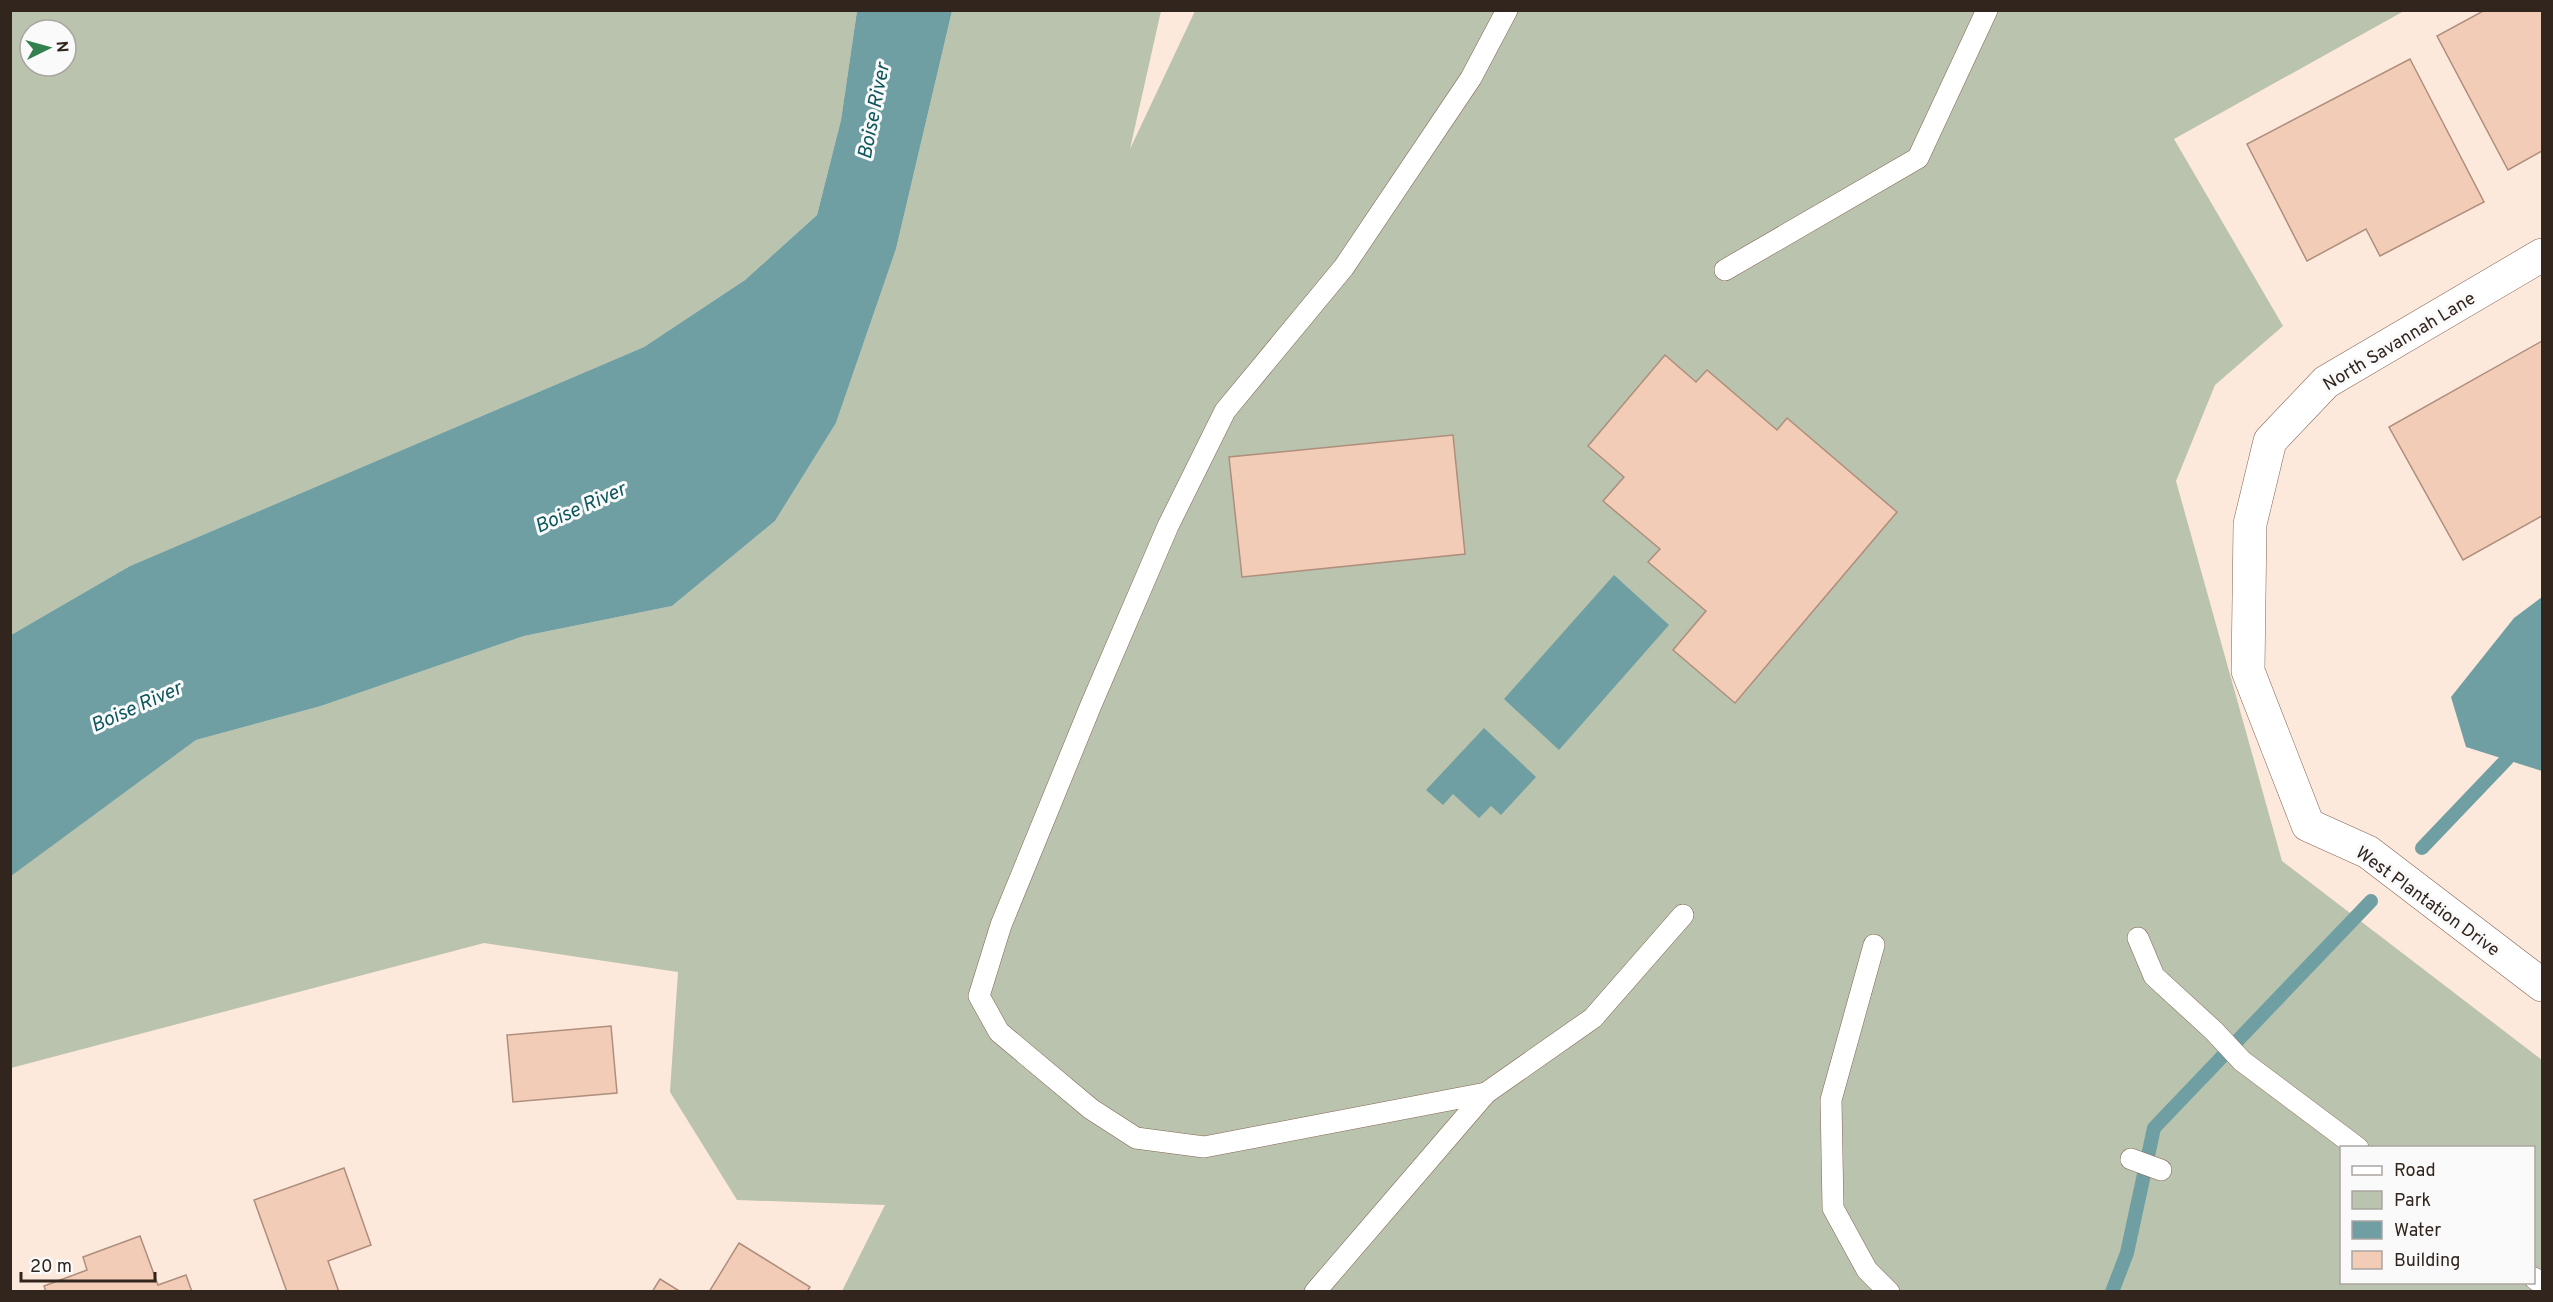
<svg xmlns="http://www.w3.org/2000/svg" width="2553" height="1302" font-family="Overpass,sans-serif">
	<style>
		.green { fill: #b9c3ad; fill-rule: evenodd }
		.water { fill: #6f9fa3 }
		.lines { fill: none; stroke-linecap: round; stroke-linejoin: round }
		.stream { stroke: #6f9fa3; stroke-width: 14 }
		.building { fill: #f3ccb7; stroke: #ae8e7c; stroke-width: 1.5 }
		.lane-casing { stroke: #836554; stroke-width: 22 }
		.street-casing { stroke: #836554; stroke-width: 34 }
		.lane { stroke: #fff; stroke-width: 21 }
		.street { stroke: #fff; stroke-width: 33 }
		.labels { text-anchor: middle; stroke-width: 6; stroke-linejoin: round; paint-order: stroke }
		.street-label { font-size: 18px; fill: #31251d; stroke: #fafafa }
		.water-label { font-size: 20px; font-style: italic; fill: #0f575c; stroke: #fafafa }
	</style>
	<rect width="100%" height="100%" fill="#fde8dc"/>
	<g class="green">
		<path d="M 11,11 L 857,11 L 841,120 L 817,215 L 745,280 L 644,347 L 130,566 L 11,635 ZM 30,30 L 66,30 L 66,66 L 30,66 Z"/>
		<path d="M 952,11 L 1161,11 L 1130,149 L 1195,11 L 2404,11 L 2174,139 L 2283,326 L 2215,385 L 2176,481 L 2282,861 L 2542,1060 L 2542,1291 L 842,1291 L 885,1205 L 737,1200 L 670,1092 L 678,972 L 484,943 L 11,1068 L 10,876 L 196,740 L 321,706 L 524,636 L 672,606 L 775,521 L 836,423 L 896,249 ZM 2342,1148 L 2534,1148 L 2534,1282 L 2342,1282 Z"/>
	</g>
	<g class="water">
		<polygon points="857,11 952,11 896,249 836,423 775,521 672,606 524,636 321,706 196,740 11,876 11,635 130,566 644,347 745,280 817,215 841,120"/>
		<polygon points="1614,575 1669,625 1559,750 1504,699"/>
		<polygon points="2542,597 2542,771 2466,747 2451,697 2514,618"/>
		<polygon points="1484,728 1536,777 1501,815 1491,806 1479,818 1453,794 1443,805 1426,790"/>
	</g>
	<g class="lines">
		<g class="stream">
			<polyline points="2422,848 2507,759"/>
			<polyline points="2112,1292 2127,1253 2154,1128 2371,901"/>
		</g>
	</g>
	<g class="building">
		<polygon points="2485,10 2542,10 2542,151 2508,170 2437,36"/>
		<polygon points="2410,59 2484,202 2380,256 2366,229 2307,261 2247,144"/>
		<polygon points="2542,341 2542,516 2463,560 2389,427"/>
		<polygon points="1665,355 1696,382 1707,370 1777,430 1787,418 1897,512 1735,703 1673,650 1706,611 1648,562 1660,549 1603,501 1624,477 1588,446"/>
		<polygon points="1453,435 1465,554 1242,577 1229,457"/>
		<polygon points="611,1026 617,1093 513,1102 507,1035"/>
		<polygon points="344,1168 371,1245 328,1261 339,1292 287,1292 254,1200"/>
		<polygon points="140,1236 158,1285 186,1275 192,1292 46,1292 44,1286 87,1270 83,1257"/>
		<polygon points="739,1243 810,1287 807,1292 709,1292"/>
		<polygon points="660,1279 681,1292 652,1292"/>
	</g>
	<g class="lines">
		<defs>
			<g id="lane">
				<polyline points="1725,270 1918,158 1987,10"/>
				<polyline points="2138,938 2154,976 2214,1031 2242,1061 2358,1148"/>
				<polyline points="1874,945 1831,1100 1833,1208 1867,1270 1889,1292"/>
				<polyline points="1486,1093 1204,1147 1136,1138 1091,1109 999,1032 979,996 1001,925 1091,705 1168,526 1225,411 1344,267 1471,78 1507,10"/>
				<polyline points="2131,1159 2161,1170"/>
				<polyline points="2534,1278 2542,1284"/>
				<polyline points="1315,1292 1486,1093 1593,1018 1683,915"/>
			</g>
			<polyline id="street" points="2542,255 2326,382 2270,441 2250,524 2248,671 2308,825 2368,852 2542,985"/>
		</defs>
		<use href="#lane" class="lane-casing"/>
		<use href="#street" class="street-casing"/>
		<use href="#lane" class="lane"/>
		<use href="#street" class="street"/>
	</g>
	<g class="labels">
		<g class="street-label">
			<text transform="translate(2399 341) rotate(-31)" y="6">North Savannah Lane</text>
			<text transform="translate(2428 901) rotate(36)" y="6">West Plantation Drive</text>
		</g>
		<g class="water-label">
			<text transform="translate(873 111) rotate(-79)" y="7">Boise River</text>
			<text transform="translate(580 507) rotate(-24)" y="7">Boise River</text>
			<text transform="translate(136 706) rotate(-24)" y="7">Boise River</text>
		</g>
	</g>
	<rect width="2553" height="1302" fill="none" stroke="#31251d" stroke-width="24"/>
	<rect x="2340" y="1146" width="195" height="138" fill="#fafafa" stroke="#aaa5a2" stroke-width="1.5"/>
	<rect x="2352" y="1166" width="30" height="9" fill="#ffffff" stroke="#aaa5a2" stroke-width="1.5"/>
	<text x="2394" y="1176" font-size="18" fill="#31251d">Road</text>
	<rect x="2352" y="1191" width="30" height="18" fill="#b9c3ad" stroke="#aaa5a2" stroke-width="1.5"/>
	<text x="2394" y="1206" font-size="18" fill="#31251d">Park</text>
	<rect x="2352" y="1221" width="30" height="18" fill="#6f9fa3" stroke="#aaa5a2" stroke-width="1.5"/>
	<text x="2394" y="1236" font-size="18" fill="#31251d">Water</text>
	<rect x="2352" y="1251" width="30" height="18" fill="#f3ccb7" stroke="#aaa5a2" stroke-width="1.5"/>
	<text x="2394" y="1266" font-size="18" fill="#31251d">Building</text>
	<g transform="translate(48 48) rotate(85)"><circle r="28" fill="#fafafa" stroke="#aaa5a2" stroke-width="1.5"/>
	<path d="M0-4.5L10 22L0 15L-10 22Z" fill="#348150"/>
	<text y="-9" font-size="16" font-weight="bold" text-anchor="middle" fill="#31251d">N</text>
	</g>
	<path d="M21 1272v9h134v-9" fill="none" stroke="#31251d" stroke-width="3"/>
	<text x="30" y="1272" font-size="18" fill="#31251d" stroke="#fafafa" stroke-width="4.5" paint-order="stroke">20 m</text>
</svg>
